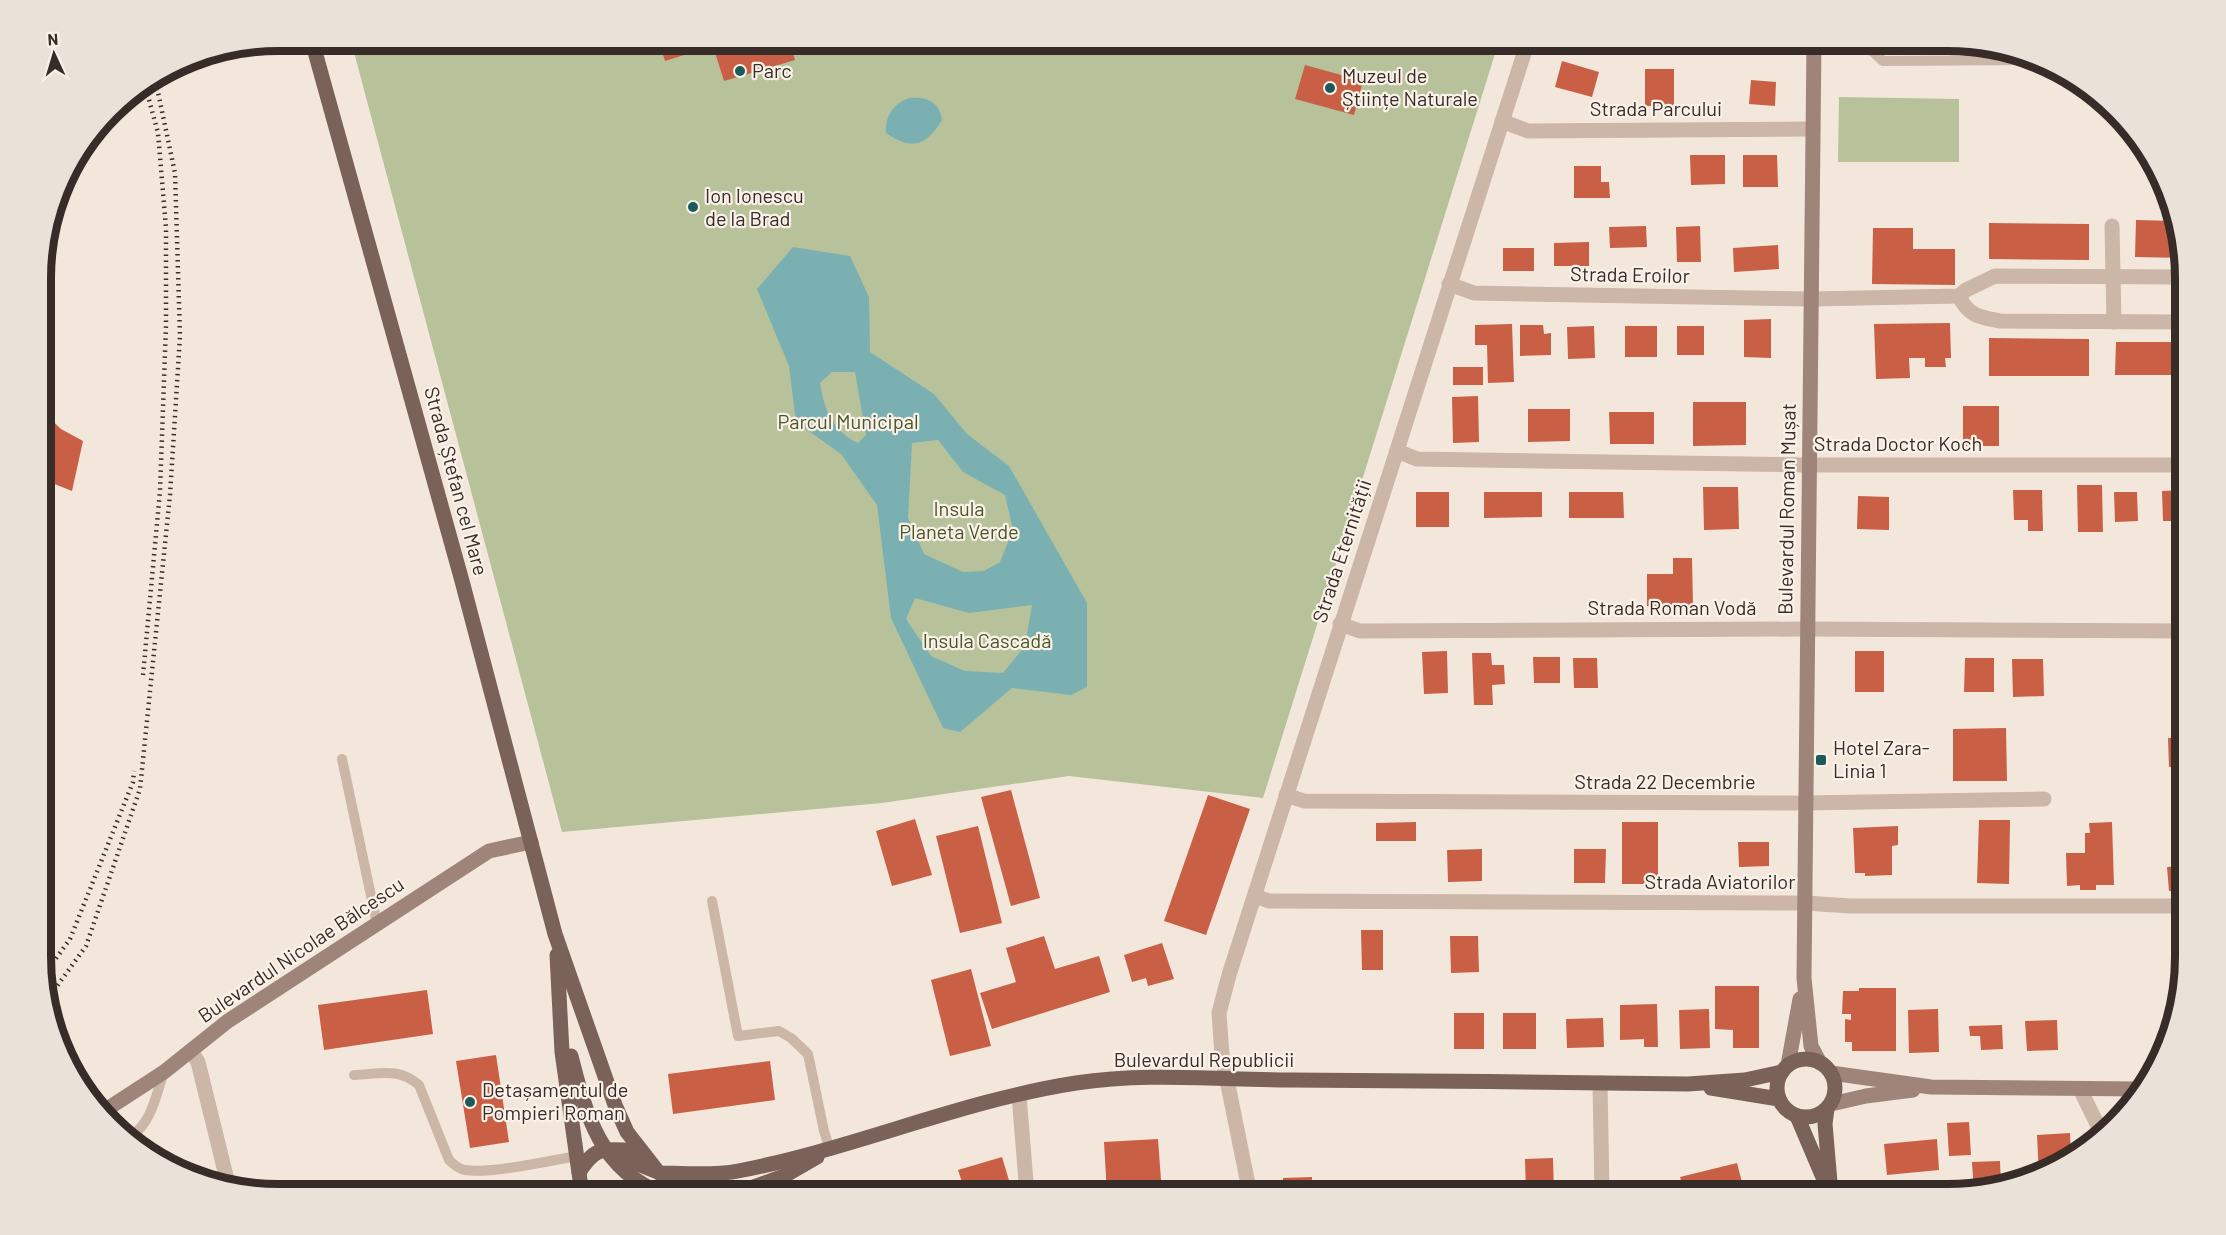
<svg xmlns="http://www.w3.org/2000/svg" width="2226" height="1235" font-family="Barlow,sans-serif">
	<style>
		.green { fill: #b7c29b }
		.water { fill: #7ab0b1; fill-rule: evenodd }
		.building { fill: #c95f44 }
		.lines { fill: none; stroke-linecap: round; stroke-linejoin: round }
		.lane { stroke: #cbb6a7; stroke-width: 10 }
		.street { stroke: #cbb6a7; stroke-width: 15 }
		.secondary { stroke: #9f8579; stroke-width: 15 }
		.primary { stroke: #7a6259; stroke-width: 15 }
		.rail { stroke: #382c28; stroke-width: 4.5; stroke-dasharray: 1.5 4.5; stroke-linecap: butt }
		.poi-dot { fill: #1c595a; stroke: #faf1e8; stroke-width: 2 }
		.labels { text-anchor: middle; stroke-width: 4.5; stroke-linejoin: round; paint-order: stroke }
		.poi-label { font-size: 20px; fill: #382c28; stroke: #faf1e8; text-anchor: start }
		.street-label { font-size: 20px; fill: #382c28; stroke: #faf1e8 }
		.park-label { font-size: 20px; fill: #48572b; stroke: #faf1e8 }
		.rim { fill: none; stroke: #382c28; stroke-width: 8 }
	</style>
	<rect width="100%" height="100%" fill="#f3e7dc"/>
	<g class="green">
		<polygon points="351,41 1499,41 1263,798 1069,776 882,803 562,832"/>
		<polygon points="1839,97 1959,99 1959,162 1838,162"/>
	</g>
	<g class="water">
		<path d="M 909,98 C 927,97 939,101 942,120 C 926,146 912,151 886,133 C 885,116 893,104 909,98 Z"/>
		<path d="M 793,247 L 850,256 L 869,297 L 870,352 L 934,394 L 967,434 L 1009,466 L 1087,603 L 1087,687 L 1071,695 L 1012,688 L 960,732 L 943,728 L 891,618 L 877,505 L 841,454 L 796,422 L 789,366 L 757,289 ZM 832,372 L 855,372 L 866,435 L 858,443 C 833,431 824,410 820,383 ZM 938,440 L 963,472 L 1005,495 L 1013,530 L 1000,562 L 984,571 L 963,572 L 924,554 L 908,518 L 912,443 ZM 915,598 L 969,613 L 1032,605 L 1025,646 L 1003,673 L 965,671 L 931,656 L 906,619 Z"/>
	</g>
	<g class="building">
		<polygon points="659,41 789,41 795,60 724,81 713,46 665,61"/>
		<polygon points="1964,43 2010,49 2026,55 1964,56"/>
		<polygon points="1562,61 1599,72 1592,97 1555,87"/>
		<polygon points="1305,65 1363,81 1354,115 1295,99"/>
		<rect x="1645" y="69" width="29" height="37"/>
		<polygon points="1751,80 1776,82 1775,106 1749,104"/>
		<polygon points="1690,155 1725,155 1725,184 1691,185"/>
		<polygon points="1743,155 1777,155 1778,187 1743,187"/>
		<polygon points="1574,166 1601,166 1601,182 1609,182 1610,198 1574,198"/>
		<polygon points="2136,220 2177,221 2184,258 2135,257"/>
		<polygon points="1989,223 2089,224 2089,260 1989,259"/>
		<polygon points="1646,226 1647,247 1610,248 1609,227"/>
		<polygon points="1700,226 1701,262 1677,262 1676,227"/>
		<polygon points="1873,228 1913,228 1913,249 1955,249 1955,285 1872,284"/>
		<polygon points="1589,242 1589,266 1554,266 1554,243"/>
		<polygon points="1778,245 1779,269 1734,272 1733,248"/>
		<rect x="1503" y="248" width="31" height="23"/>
		<polygon points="1771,319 1771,358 1744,357 1744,320"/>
		<polygon points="1950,323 1951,358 1945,358 1946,367 1925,367 1925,358 1909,358 1910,378 1876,379 1874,324"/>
		<polygon points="1512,324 1514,382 1488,383 1487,345 1475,345 1475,325"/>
		<polygon points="1520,325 1543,325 1544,334 1551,333 1551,355 1520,356"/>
		<polygon points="1594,326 1595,358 1568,359 1567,327"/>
		<rect x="1625" y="326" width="32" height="31"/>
		<rect x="1677" y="326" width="27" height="29"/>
		<polygon points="1989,338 2089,339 2089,376 1989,376"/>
		<polygon points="2116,342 2185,342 2185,375 2115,375"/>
		<rect x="1453" y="367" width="30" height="18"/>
		<polygon points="1478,396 1479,442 1453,443 1452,397"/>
		<polygon points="1693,402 1746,402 1746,445 1693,446"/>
		<rect x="1963" y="406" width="36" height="40"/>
		<polygon points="1528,409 1570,409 1570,441 1528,442"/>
		<polygon points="42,411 61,429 83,441 72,491 42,479"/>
		<polygon points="1609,412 1654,412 1654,444 1610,444"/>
		<polygon points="2077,485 2102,485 2103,532 2078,532"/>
		<polygon points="1703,487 1738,487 1739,529 1704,530"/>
		<polygon points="2013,490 2042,490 2043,531 2028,531 2028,520 2014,520"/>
		<polygon points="2185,490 2185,521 2163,521 2162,491"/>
		<rect x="1416" y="492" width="33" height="35"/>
		<polygon points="1484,492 1542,492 1542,517 1484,518"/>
		<polygon points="1569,492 1623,492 1624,518 1569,518"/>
		<polygon points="2114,492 2137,492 2138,521 2115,522"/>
		<polygon points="1858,496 1889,497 1889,530 1857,529"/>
		<polygon points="1673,558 1692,558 1693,606 1647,606 1647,574 1673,574"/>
		<polygon points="2172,570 2185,570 2185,597 2173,598"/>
		<polygon points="1447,651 1448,693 1424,694 1422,652"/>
		<rect x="1855" y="651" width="29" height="41"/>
		<polygon points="1472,653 1491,653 1492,665 1504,665 1505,684 1492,685 1493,705 1474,705"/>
		<polygon points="1533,657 1560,657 1560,683 1534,683"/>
		<polygon points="1573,658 1597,658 1598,688 1574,688"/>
		<polygon points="1965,658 1994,658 1994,692 1964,692"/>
		<polygon points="2012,659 2043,659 2044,696 2013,697"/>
		<polygon points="2006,728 2007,781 1953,781 1953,729"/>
		<polygon points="2185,737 2185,766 2169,767 2168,738"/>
		<polygon points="1011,790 1040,898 1011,906 981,797"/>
		<polygon points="1208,795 1250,809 1206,935 1164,921"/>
		<polygon points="915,819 932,875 892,886 876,831"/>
		<polygon points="1979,820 2010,820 2009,884 1977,883"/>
		<polygon points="1416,822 1416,841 1376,841 1376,823"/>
		<rect x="1622" y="822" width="36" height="62"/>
		<polygon points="2112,822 2114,885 2096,885 2096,890 2080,890 2080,885 2067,886 2066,853 2085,853 2085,833 2090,833 2089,823"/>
		<polygon points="978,826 1002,923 960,933 936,836"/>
		<polygon points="1898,826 1898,845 1892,846 1892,875 1865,876 1865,873 1855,873 1853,828"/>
		<polygon points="1738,842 1769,842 1769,866 1739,867"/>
		<polygon points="1482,849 1482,881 1448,882 1447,850"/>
		<polygon points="1574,849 1606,849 1605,883 1574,883"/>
		<polygon points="2179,850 2185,850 2183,890 2169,891 2167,867 2180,866"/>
		<polygon points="1361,930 1383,930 1383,970 1362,970"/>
		<polygon points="1044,936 1055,969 1099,956 1110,992 992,1029 980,993 1016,982 1006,948"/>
		<polygon points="1450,936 1478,936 1479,972 1451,973"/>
		<polygon points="1162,943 1174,979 1148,986 1146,978 1132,982 1124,955"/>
		<polygon points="971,969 991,1046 950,1056 931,980"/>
		<polygon points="1715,986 1759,986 1759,1048 1733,1048 1733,1030 1715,1029"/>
		<polygon points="1859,988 1896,988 1896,1051 1852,1051 1852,1042 1845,1042 1845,1019 1851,1020 1851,1014 1842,1014 1843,991 1859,991"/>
		<polygon points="427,990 433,1034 324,1050 318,1005"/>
		<polygon points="1657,1004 1658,1047 1644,1047 1644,1039 1620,1040 1620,1005"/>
		<polygon points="1709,1009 1710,1048 1680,1049 1679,1010"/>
		<polygon points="1938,1009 1939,1052 1909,1053 1908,1010"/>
		<rect x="1454" y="1013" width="30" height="36"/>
		<rect x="1503" y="1013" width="33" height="36"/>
		<polygon points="1603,1018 1604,1047 1567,1048 1566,1019"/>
		<polygon points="2057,1020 2058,1050 2027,1051 2025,1021"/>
		<polygon points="2002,1025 2003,1049 1981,1050 1980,1036 1970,1036 1969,1026"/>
		<polygon points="496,1055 509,1142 470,1148 456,1061"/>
		<polygon points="770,1061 775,1100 673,1114 668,1074"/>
		<polygon points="1969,1122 1971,1155 1949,1156 1947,1123"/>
		<polygon points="2070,1133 2071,1159 2039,1175 2037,1135"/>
		<polygon points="1158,1139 1162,1194 1107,1194 1104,1142"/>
		<polygon points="1937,1139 1939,1170 1887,1175 1884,1144"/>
		<polygon points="1002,1157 1011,1187 986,1194 966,1194 958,1170"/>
		<polygon points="1553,1158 1554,1194 1526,1194 1525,1159"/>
		<polygon points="2000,1161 2001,1187 1974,1192 1972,1162"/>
		<polygon points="1737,1163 1745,1194 1685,1194 1680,1177"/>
		<polygon points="1312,1177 1312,1194 1283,1194 1283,1178"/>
		<polygon points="917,1184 920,1194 883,1194"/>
	</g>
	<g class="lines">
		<g class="lane">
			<polyline points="1870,41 1872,51 1883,61 2038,60"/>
			<polyline points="342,759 377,924"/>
			<polyline points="712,901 738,1036 779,1031 791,1038 808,1054 824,1131 830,1150"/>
			<path d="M 354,1075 C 380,1074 398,1067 419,1085 L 449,1160 C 453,1164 458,1169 465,1170 C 490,1174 549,1161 577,1156"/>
			<path d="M 131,1136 C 152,1123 156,1094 164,1072"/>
		</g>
		<g class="street">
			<polyline points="1502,121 1528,131 1813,129"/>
			<polyline points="2112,226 2114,322"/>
			<polyline points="1449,284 1474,293 1811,299 1959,296 1966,290 1995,276 2185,277"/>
			<path d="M 1959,296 C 1968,316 1980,317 2000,321 L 2185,322"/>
			<polyline points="1397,451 1417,459 1808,465 2185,465"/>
			<polyline points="1340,624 1360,631 1806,629 2185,631"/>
			<polyline points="1286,795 1304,801 1805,803 2044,799"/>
			<polyline points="1255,896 1269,901 1805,903 1850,906 2185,906"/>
			<polyline points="191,1051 198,1062 229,1188"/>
			<polyline points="1600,1083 1602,1194"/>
			<polyline points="2080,1089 2101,1132"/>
			<polyline points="1019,1095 1027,1194"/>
			<polyline points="1250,1194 1222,1055 1219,1013 1229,975 1528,41"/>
		</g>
		<g class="secondary">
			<polyline points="1814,41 1804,978 1811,1046 1820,1063"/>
			<polyline points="1788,1065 1800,999"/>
			<polyline points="1831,1073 1931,1087 2141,1089"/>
			<polyline points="1831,1104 1866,1096 1913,1090"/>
			<polyline points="104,1111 164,1072 228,1021 489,851 531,842"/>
		</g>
		<g class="primary">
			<path d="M 312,41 L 462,581 L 555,934 L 615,1105 L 627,1132 L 659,1173 C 685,1173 712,1176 738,1171 C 853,1149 960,1101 1076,1083 C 1148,1072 1219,1080 1290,1080 C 1423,1081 1555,1082 1688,1084 L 1745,1080 L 1782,1072"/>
			<polyline points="557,955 562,1052 582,1194"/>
			<path d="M 571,1056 C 586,1115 600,1170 663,1194"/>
			<circle cx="1806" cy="1088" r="29"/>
			<polyline points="1711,1088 1779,1099"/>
			<polyline points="1827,1109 1825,1124 1831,1194"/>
			<polyline points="1797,1116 1825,1182"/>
			<path d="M 579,1172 C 594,1150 598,1149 624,1150 L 638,1164 L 658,1172"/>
			<polyline points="734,1194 784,1176 817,1157"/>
		</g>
		<g class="rail">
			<polyline points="143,675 160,491 166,325 166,228 158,133 145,85"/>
			<polyline points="42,978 70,939 133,782 134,771"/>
			<polyline points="47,1000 86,946 140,789 170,495 180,336 175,173 155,78"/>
		</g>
	</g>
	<g class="poi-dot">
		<circle cx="740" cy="71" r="6"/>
		<circle cx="1330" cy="88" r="6"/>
		<circle cx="693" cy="207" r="6"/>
		<rect x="1815" y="754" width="12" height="12" rx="3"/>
		<circle cx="470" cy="1102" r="6"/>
	</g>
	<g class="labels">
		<g class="poi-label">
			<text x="752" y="78">Parc</text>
			<text x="1342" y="83">Muzeul de<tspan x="1342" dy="23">Științe Naturale</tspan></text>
			<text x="705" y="203">Ion Ionescu<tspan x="705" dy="23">de la Brad</tspan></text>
			<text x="1833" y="755">Hotel Zara-<tspan x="1833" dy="23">Linia 1</tspan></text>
			<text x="482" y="1097">Detașamentul de<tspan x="482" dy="23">Pompieri Roman</tspan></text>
		</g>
		<g class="street-label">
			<text x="1656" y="116">Strada Parcului</text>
			<text transform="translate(1630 275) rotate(1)" y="7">Strada Eroilor</text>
			<text x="1898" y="451">Strada Doctor Koch</text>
			<text transform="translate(456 481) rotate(75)" y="7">Strada Ștefan cel Mare</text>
			<text transform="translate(1787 509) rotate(-89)" y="7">Bulevardul Roman Mușat</text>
			<text transform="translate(1342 551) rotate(-72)" y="7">Strada Eternității</text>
			<text x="1672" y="615">Strada Roman Vodă</text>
			<text x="1665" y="789">Strada 22 Decembrie</text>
			<text x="1720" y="889">Strada Aviatorilor</text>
			<text transform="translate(301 950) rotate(-34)" y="7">Bulevardul Nicolae Bălcescu</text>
			<text x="1204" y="1067">Bulevardul Republicii</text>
		</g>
		<g class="park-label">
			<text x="848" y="429">Parcul Municipal</text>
			<text x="959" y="516">Insula<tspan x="959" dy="23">Planeta Verde</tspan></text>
			<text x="987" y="648">Insula Cascadă</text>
		</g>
	</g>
	<path d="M0 0H2226V1235H0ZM278 51H1948A227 227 0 0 1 2175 278V957A227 227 0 0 1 1948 1184H278A227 227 0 0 1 51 957V278A227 227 0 0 1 278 51Z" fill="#eae1d9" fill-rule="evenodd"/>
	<path class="rim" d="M278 51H1948A227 227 0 0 1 2175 278V957A227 227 0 0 1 1948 1184H278A227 227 0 0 1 51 957V278A227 227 0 0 1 278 51Z"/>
	<g transform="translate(54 54) rotate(356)" stroke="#faf1e8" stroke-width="4.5" paint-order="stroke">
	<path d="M0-4.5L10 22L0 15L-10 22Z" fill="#382c28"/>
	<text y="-9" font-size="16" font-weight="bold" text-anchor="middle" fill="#382c28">N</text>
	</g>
</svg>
